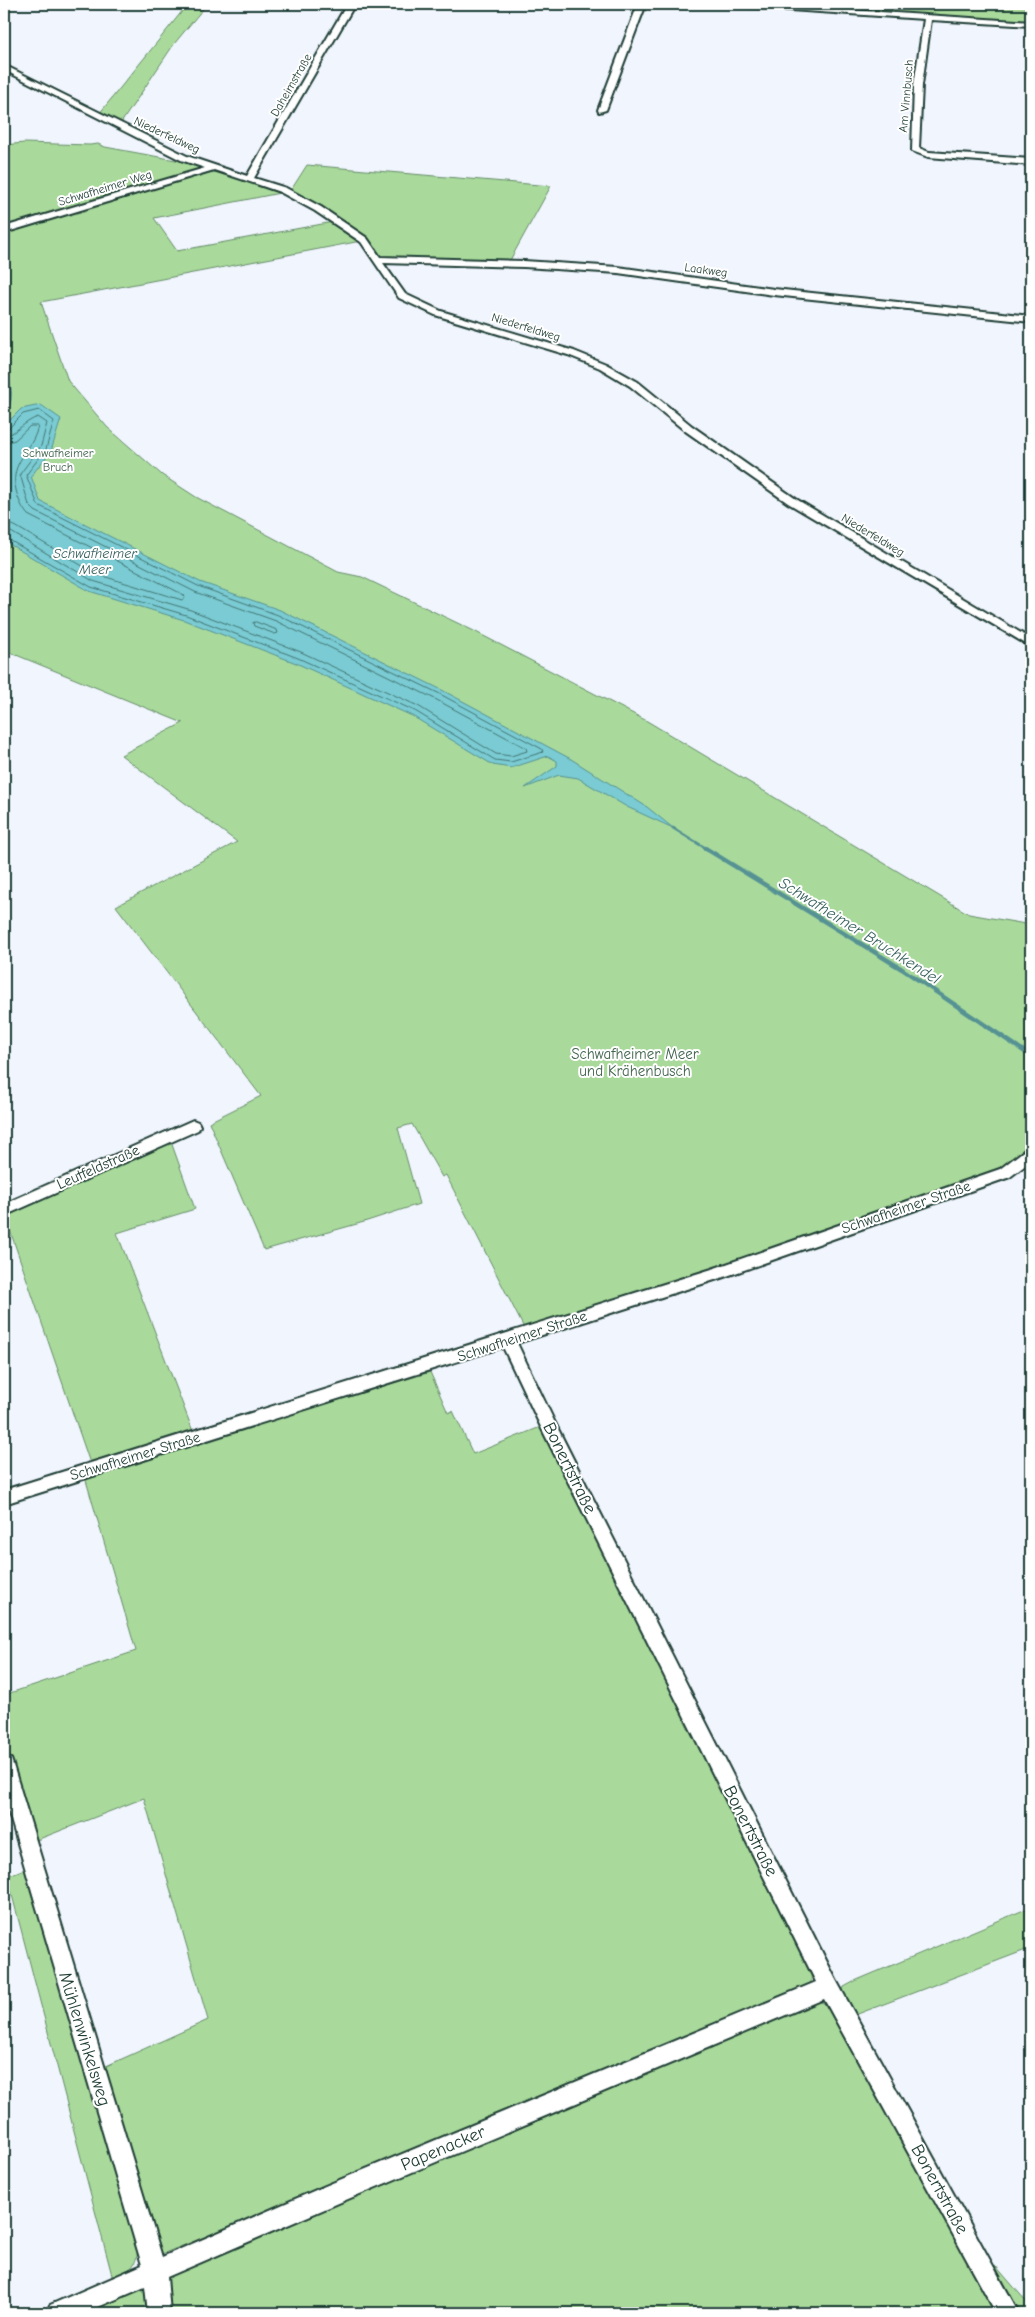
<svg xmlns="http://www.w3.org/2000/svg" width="1035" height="2317" font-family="'Comic Neue',sans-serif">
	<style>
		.green { fill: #a9da9b; stroke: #648c68 }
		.water { fill: #7acbd3; stroke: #569293 }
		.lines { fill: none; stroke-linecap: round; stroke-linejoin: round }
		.shore { stroke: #437674; stroke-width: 1 }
		.stream-far1 { stroke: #569293; stroke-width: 3 }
		.stream { stroke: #569293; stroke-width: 4.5 }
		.minor-casing { stroke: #1f3d34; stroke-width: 4 }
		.minor { fill: #fff; fill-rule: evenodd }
		.labels { text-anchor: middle; stroke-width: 4; stroke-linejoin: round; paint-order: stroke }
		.far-street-label { font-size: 12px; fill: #1f3d34; stroke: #fff }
		.far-park-label { font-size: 12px; fill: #42644e; stroke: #fff }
		.far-water-label { font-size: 14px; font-style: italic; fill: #36605c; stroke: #fff }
		.park-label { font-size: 15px; fill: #42644e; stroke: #fff }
		.street-label { font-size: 15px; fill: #1f3d34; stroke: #fff }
		.water-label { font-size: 16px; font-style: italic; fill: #36605c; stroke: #fff }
		.near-street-label { font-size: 18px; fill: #1f3d34; stroke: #fff }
	</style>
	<rect width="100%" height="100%" fill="#f1f5fe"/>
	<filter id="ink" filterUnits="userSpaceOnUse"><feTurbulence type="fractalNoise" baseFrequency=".02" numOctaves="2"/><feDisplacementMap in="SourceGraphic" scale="10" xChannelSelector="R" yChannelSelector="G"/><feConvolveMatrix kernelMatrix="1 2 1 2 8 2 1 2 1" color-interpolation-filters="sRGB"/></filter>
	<g filter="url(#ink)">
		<g class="green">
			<polygon points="188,4 207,4 174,44 121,123 99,114"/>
			<polygon points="749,4 1031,4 1031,23"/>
			<polygon points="24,143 90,145 98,144 105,147 192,163 202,167 201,170 4,228 4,145"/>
			<polygon points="307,165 551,186 509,262 381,257 372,243 358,231 291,190"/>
			<path d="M 216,172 L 285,192 L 154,218 L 177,251 L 333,222 L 361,241 L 41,302 L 68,381 L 107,427 L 162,475 L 196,497 L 338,572 L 362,577 L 474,631 L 647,721 L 969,914 L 1031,925 L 1031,1143 C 1017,1157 1005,1167 986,1175 L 675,1282 L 524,1328 L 446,1175 L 442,1177 L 412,1124 L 398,1128 L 419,1204 L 364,1222 L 264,1250 L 209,1122 L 261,1096 L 116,906 L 237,842 L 121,755 L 183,723 L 4,650 L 4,233 L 202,173 Z"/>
			<polygon points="170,1139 195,1209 117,1233 194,1434 91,1466 4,1213"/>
			<polygon points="430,1372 448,1413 453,1411 473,1454 543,1426 812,1968 810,1995 162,2254 104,2067 208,2020 144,1798 34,1841 4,1743 4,1695 136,1651 85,1477"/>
			<path d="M 27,1868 L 138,2241 C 138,2264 134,2269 113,2279 L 7,1876 Z"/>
			<polygon points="1031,1907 1031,1948 855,2015 841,1995 844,1987 857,1980"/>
			<polygon points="811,1999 830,2005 906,2138 1000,2313 83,2313 331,2204"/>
			<polygon points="995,2265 1031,2307 1031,2313 1020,2313"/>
		</g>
		<polygon class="water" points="41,405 61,419 51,451 31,476 40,501 200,582 280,610 440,689 571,759 647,807 673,828 627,807 578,778 559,775 525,788 557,766 557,761 548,756 511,768 493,765 412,716 296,663 184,620 89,591 4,541 4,426 21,409"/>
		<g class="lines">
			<g class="shore">
				<polyline points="4,429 9,428 23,414 39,410 54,421 46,449 26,475 38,505 198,586 278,615 438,693 542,749 543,752 511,762 495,760 415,711 298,658 186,615 91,587 4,537"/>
				<path d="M 4,436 C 17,433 25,421 38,417 L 47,423 L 41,446 L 20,474 L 29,505 L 35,511 L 195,592 L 276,621 L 435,699 L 526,748 L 527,751 L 511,756 L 496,754 L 418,706 L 301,652 L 188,609 L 93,581 L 11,532 L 4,531"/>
				<path d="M 4,443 L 15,440 L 30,426 L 38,426 C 32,453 9,461 16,490 C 18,499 22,508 28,515 L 184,595 L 185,598 L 182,600 L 96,574 L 15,526 L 4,523"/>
				<polygon points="256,622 277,630 278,633 275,634 254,626 253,623"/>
			</g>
			<g class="stream-far1">
				<path d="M 4,371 C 12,388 13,399 4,416"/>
				<polyline points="673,828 707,849"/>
			</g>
			<polyline class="stream" points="705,848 902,969 1031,1056"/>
			<defs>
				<g id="minor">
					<polygon points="347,4 355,4 254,178 286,188 321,207 367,238 380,257 524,261 618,267 774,289 1031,316 1031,322 774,295 618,273 524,267 383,263 405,294 441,311 574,351 606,364 638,382 692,426 796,499 1031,639 1031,647 788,503 684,430 630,386 600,368 568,355 435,315 399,298 361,242 315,211 280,192 214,170 4,233 4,227 205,168 181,160 4,70 4,65 187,156 247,176"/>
					<polygon points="638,4 646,4 606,110 599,112 598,110"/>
					<polygon points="724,4 759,4 1031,22 1031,26 931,20 922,85 919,148 929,152 1031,159 1031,165 928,157 912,151 914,85 924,19 728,6"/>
					<polygon points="193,1120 198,1122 200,1126 198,1130 4,1216 4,1204"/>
					<polygon points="1031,1147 1031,1161 1010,1177 721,1278 517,1343 555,1423 836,1980 1019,2313 996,2313 824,1999 341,2202 167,2277 170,2313 148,2313 145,2287 84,2313 47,2313 50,2305 142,2265 4,1796 4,1756 11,1759 13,1765 162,2257 325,2186 816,1982 540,1425 503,1347 4,1504 4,1490 712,1269 1000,1169 1026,1149"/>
				</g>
			</defs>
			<use href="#minor" class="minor-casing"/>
			<use href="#minor" class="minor"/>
		</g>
	</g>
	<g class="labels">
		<g class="far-street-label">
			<text transform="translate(291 85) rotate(-60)" y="4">Daheimstraße</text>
			<text transform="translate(906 96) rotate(-85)" y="4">Am Vinnbusch</text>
			<text transform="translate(167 135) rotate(25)" y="4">Niederfeldweg</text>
			<text transform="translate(105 188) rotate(-17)" y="4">Schwafheimer Weg</text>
			<text transform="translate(706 270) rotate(8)" y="4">Laakweg</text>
			<text transform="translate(526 327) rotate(17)" y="4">Niederfeldweg</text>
			<text transform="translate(873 535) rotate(31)" y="4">Niederfeldweg</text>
		</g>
		<g class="far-park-label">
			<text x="58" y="457">Schwafheimer<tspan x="58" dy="14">Bruch</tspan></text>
		</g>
		<g class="far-water-label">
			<text x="95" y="558">Schwafheimer<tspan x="95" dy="16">Meer</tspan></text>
		</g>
		<g class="park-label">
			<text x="635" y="1059">Schwafheimer Meer<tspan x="635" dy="17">und Krähenbusch</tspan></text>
		</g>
		<g class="street-label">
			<text transform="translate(98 1167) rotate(-24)" y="5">Leutfeldstraße</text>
			<text transform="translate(906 1207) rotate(-19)" y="5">Schwafheimer Straße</text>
			<text transform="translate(522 1336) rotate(-18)" y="5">Schwafheimer Straße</text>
			<text transform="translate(135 1456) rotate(-17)" y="5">Schwafheimer Straße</text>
		</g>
		<g class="water-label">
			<text transform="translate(860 930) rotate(32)" y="6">Schwafheimer Bruchkendel</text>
		</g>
		<g class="near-street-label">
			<text transform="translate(570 1468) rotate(64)" y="6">Bonertstraße</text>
			<text transform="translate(751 1831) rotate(63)" y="6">Bonertstraße</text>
			<text transform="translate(85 2039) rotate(73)" y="6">Mühlenwinkelsweg</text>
			<text transform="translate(443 2148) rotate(-23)" y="6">Papenacker</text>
			<text transform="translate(940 2189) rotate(61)" y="6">Bonertstraße</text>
		</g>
	</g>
	<rect width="1035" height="2317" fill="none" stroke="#fff" stroke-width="20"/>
	<rect x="10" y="10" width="1015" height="2297" fill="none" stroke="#1f3d34" stroke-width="2" filter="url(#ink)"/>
</svg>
